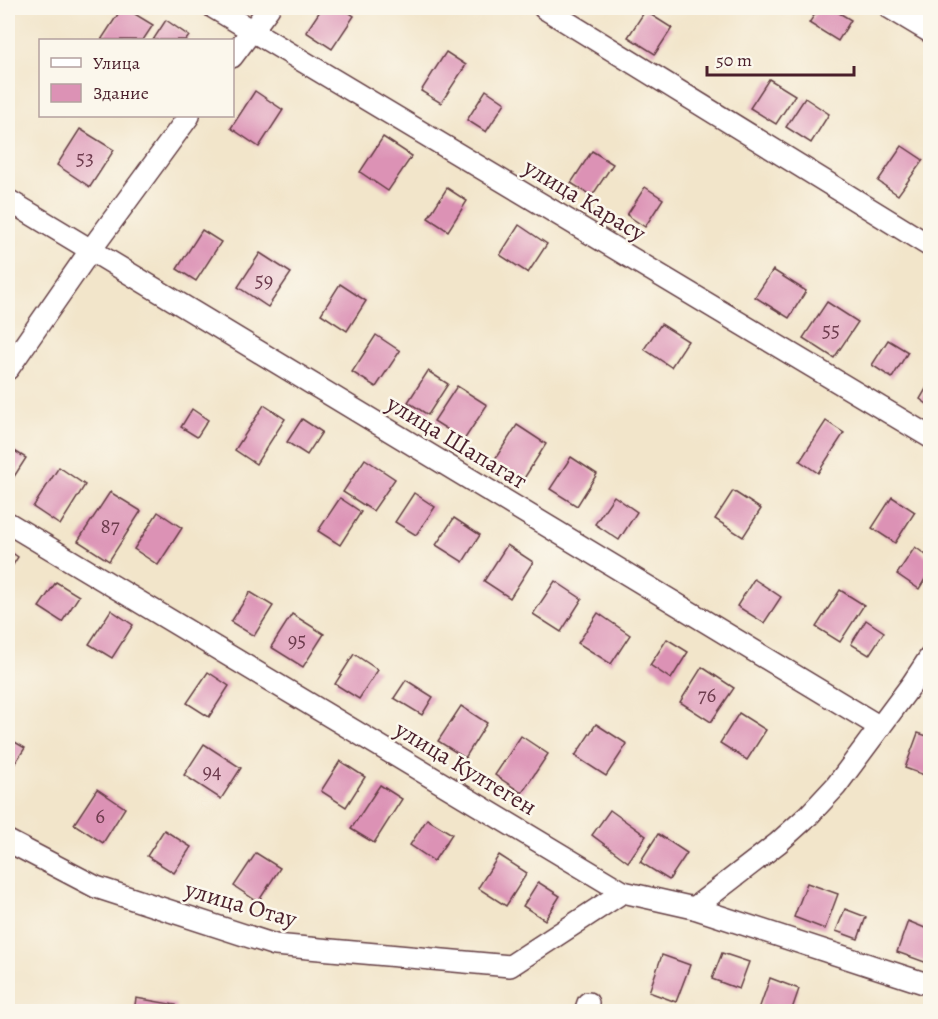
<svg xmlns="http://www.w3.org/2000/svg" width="938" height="1019" font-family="Alegreya,serif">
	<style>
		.building { fill: #dc92b5 }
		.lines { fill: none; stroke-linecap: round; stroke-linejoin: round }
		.minor-casing { stroke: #633d43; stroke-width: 24 }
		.minor { stroke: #fff; stroke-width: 21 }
		.labels { text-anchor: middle; stroke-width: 5; stroke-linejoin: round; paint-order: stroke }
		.number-label { font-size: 21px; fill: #6e3c4e }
		.street-label { font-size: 24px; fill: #4a1f2b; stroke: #fbf7ec }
	</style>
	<rect width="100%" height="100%" fill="#fbf7ec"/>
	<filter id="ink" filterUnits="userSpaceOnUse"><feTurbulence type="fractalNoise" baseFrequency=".0167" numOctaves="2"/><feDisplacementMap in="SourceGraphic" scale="12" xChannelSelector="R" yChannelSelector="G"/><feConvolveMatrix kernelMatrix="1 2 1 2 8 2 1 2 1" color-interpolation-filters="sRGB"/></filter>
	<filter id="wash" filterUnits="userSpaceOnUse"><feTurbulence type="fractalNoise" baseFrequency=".008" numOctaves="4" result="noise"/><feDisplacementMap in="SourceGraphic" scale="24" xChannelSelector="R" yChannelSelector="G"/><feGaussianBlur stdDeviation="1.35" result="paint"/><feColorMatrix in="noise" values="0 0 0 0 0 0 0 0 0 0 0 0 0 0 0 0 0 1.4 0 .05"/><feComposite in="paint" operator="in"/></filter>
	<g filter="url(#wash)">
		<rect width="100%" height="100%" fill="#f2e5ca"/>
		<g id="blocks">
			<g class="building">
				<polygon points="122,8 125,8 153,25 143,40 101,40"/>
				<polygon points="322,8 342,8 354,16 332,49 306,32"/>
				<polygon points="819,8 831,8 851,20 838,41 809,23"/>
				<polygon points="645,11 672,28 655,54 628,37"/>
				<polygon points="166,20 189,36 186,40 153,40"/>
				<polygon points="446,52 466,65 441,103 421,91"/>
				<polygon points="769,79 795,95 776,124 750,108"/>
				<polygon points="486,90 505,103 486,132 467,120"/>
				<polygon points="255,91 283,110 259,147 231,128"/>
				<polygon points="805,98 829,114 811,143 786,127"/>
				<polygon points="80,129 114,150 90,187 57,165"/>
				<polygon points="383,137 412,156 388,191 360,172"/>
				<polygon points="902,146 923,160 898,195 878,181"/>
				<polygon points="592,151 613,164 592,196 571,183"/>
				<polygon points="645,187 663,199 645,227 627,215"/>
				<polygon points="447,188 467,201 448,231 428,218"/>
				<polygon points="519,225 547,244 528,273 500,255"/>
				<polygon points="202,230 221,242 196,281 177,269"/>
				<polygon points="260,253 291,273 268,307 238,287"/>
				<polygon points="773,270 806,291 789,318 755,297"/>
				<polygon points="340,284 366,301 347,331 321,314"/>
				<polygon points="827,302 858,322 834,358 803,338"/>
				<polygon points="661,324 688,341 671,367 644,349"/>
				<polygon points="376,335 400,351 376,387 352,372"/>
				<polygon points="888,340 908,352 892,378 872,365"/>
				<polygon points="428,371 448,384 428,415 408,402"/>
				<polygon points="930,382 930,406 920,399"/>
				<polygon points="457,386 487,405 464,440 434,421"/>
				<polygon points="264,405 285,419 256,464 235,450"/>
				<polygon points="192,409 208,420 197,437 181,427"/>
				<polygon points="302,419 322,432 307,455 287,442"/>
				<polygon points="826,421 844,433 818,473 800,461"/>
				<polygon points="517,425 546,444 523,480 493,462"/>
				<polygon points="8,447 26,458 8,486"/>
				<polygon points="571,457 597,474 577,506 550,489"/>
				<polygon points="365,459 395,479 373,511 343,492"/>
				<polygon points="59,467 85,485 60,525 33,507"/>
				<polygon points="733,491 761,509 743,537 715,519"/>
				<polygon points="110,492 141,511 109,561 78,541"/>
				<polygon points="414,493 435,507 416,535 395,522"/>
				<polygon points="614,496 637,512 619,540 595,524"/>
				<polygon points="892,497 915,512 895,543 872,528"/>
				<polygon points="340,498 361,512 340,545 318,531"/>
				<polygon points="158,512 182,528 158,565 134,549"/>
				<polygon points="454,518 480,535 463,562 436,545"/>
				<polygon points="507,545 533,562 510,598 484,581"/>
				<polygon points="915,547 930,558 930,571 919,589 897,574"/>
				<polygon points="8,550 18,557 8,573"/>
				<polygon points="754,579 781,597 764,623 737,606"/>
				<polygon points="555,581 582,599 561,632 533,614"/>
				<polygon points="56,582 79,596 62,622 39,607"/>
				<polygon points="840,590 864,605 840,642 816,627"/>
				<polygon points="250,592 273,606 254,636 231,622"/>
				<polygon points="111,610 133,625 112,658 89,644"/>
				<polygon points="598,613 630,635 611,664 578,643"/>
				<polygon points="292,614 324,634 303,667 271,647"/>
				<polygon points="866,620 884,632 869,655 851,644"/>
				<polygon points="667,639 688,652 671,679 650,665"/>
				<polygon points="354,654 378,670 359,699 335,684"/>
				<polygon points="702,667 734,688 711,722 680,702"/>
				<polygon points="208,672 229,686 209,717 187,703"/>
				<polygon points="406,680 433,697 422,715 394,698"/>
				<polygon points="461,706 487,723 465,758 438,741"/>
				<polygon points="739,713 766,730 747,760 720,743"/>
				<polygon points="596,724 627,744 606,776 575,756"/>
				<polygon points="918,733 930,737 930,765 927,776 905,768"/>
				<polygon points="521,736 548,754 522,793 495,775"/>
				<polygon points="8,738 25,748 8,774"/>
				<polygon points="204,744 241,768 221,799 184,775"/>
				<polygon points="340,761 365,777 346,807 321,791"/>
				<polygon points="380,785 402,799 374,843 351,829"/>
				<polygon points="97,789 125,808 103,843 74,824"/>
				<polygon points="610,810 646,836 628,862 592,835"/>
				<polygon points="427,819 452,834 434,861 410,845"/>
				<polygon points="164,830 191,847 174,873 147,856"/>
				<polygon points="658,834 687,853 669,880 640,862"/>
				<polygon points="256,853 280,868 258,902 234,886"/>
				<polygon points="499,855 527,873 506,906 478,888"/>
				<polygon points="538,882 560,896 545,920 523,906"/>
				<polygon points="807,883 838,894 825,929 794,917"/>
				<polygon points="845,909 866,917 858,939 836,931"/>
				<polygon points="908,921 930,930 930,964 897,952"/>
				<polygon points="722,953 749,962 739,989 712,979"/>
				<polygon points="662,955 690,965 676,1002 649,992"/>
				<polygon points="770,978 799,989 791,1012 758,1012"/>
				<polygon points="136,998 176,1005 175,1012 134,1012"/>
			</g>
		</g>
	</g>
	<g filter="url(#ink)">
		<use href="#blocks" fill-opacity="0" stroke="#633d43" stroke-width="1.5"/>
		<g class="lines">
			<defs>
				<g id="minor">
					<polyline points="214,8 930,437"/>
					<polyline points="544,8 930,246"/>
					<polyline points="890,8 930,32"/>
					<polyline points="232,57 269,8"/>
					<polyline points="8,200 880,727"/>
					<polyline points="8,369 90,251 189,116"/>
					<polyline points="8,523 623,892 694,908 930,985"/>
					<polyline points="8,841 96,887 275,945 510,966 623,892"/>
					<polyline points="694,908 778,843 809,815 836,786 912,684 930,657"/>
					<polyline points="585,1012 588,1003"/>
				</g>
			</defs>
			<use href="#minor" class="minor-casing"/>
			<use href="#minor" class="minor"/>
		</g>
	</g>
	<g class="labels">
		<g class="number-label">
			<text x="85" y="165">53</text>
			<text x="264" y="287">59</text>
			<text x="831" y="337">55</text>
			<text x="110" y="533">87</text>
			<text x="297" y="647">95</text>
			<text x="707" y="702">76</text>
			<text x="212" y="778">94</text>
			<text x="100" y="823">6</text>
		</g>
		<g class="street-label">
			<text transform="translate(585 200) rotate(31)" y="8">улица Карасу</text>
			<text transform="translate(457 442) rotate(31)" y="8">улица Шапагат</text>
			<text transform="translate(466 768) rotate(31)" y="8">улица Култеген</text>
			<text transform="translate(241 904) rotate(16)" y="8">улица Отау</text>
		</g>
	</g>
	<rect width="938" height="1019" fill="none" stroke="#fbf7ec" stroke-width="30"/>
	<rect x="39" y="39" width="195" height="78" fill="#fbf7ec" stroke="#b4a19f" stroke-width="1.5"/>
	<rect x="51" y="58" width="30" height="9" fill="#ffffff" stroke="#b4a19f" stroke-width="1.5"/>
	<text x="93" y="69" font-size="18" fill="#4a1f2b">Улица</text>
	<rect x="51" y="84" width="30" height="18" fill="#dc92b5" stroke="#b4a19f" stroke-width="1.5"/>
	<text x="93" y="99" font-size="18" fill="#4a1f2b">Здание</text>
	<path d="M707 66v9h147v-9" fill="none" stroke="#4a1f2b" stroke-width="3"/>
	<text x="716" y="66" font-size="18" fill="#4a1f2b" stroke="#fbf7ec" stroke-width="4.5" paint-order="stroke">50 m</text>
</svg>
